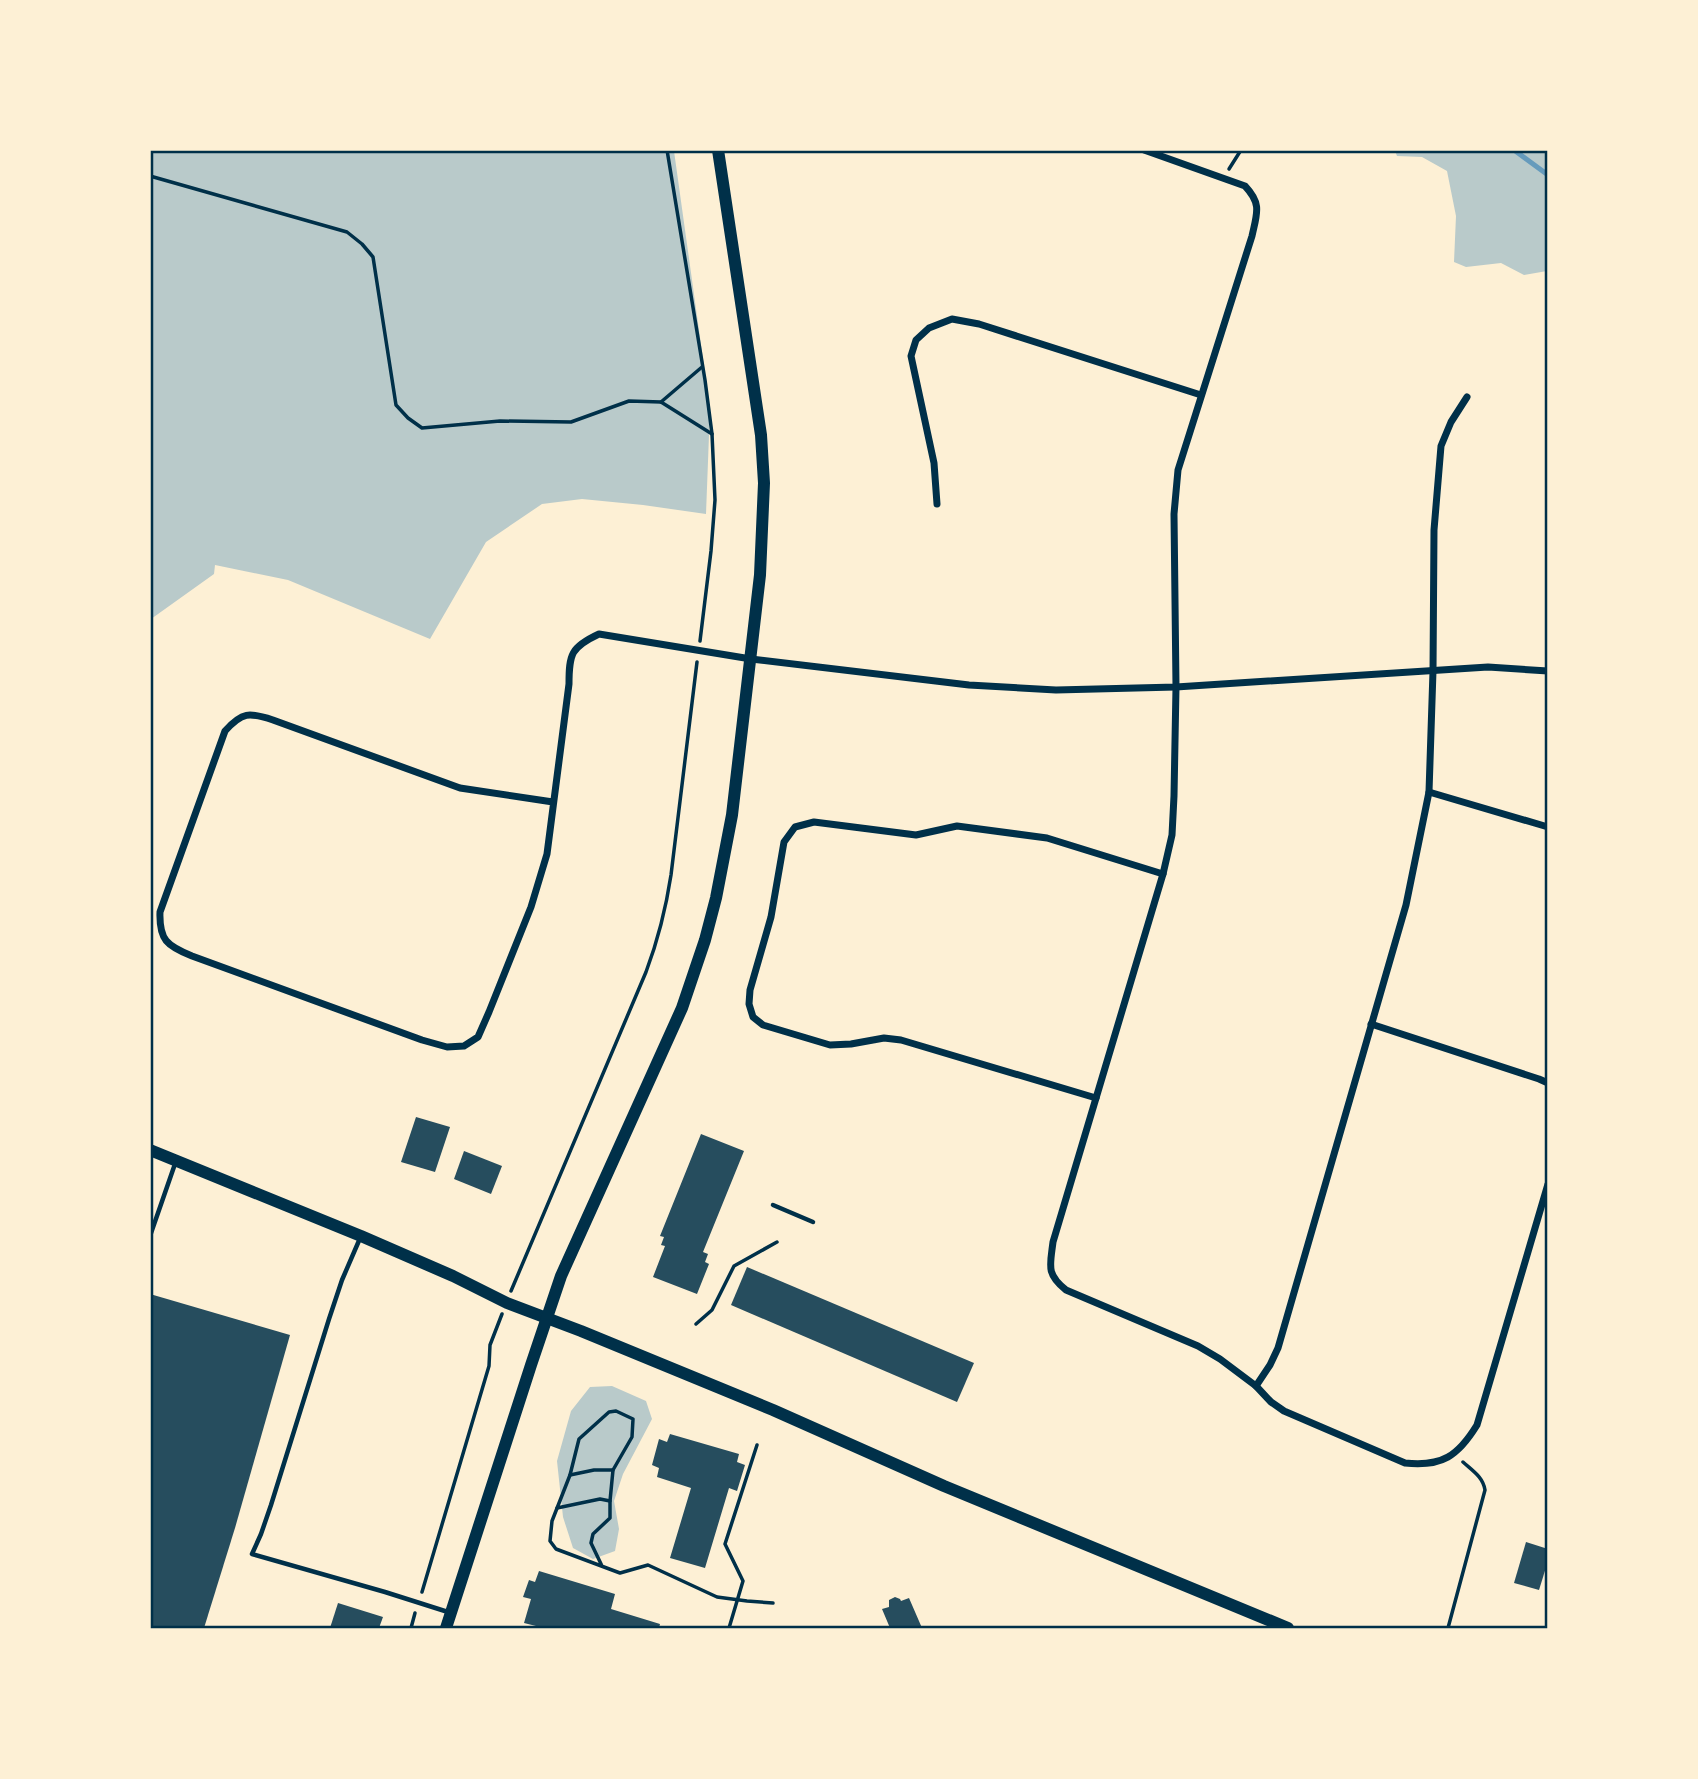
<svg xmlns="http://www.w3.org/2000/svg" width="1698" height="1779" font-family="'Work Sans',sans-serif">
	<style>
		.green { fill: #b9caca }
		.lines { fill: none; stroke-linecap: round; stroke-linejoin: round }
		.stream { stroke: #669bbc; stroke-width: 5 }
		.building { fill: #264d5e }
		.path { stroke: #003049; stroke-width: 3.5 }
		.service { stroke: #003049; stroke-width: 4.5 }
		.minor { stroke: #003049; stroke-width: 7 }
		.tertiary { stroke: #003049; stroke-width: 12 }
		.neatline { fill: none; stroke: #003049; stroke-width: 2.5 }
	</style>
	<rect width="100%" height="100%" fill="#fdf0d5"/>
	<g class="green">
		<polygon points="151,151 674,151 710,409 706,514 643,505 582,499 542,504 486,542 430,639 288,580 215,565 214,574 151,619"/>
		<polygon points="1395,151 1547,151 1547,271 1524,275 1501,263 1466,267 1454,262 1456,216 1447,171 1422,157 1397,156"/>
		<polygon points="612,1386 646,1401 652,1419 623,1474 614,1501 619,1529 615,1551 593,1559 573,1548 563,1517 557,1461 571,1411 590,1387"/>
	</g>
	<g class="lines">
		<polyline class="stream" points="1514,150 1548,175"/>
	</g>
	<g class="building">
		<polygon points="416,1117 450,1127 435,1172 401,1162"/>
		<polygon points="701,1134 744,1151 703,1252 708,1254 705,1262 709,1264 697,1294 653,1277 665,1246 661,1245 664,1237 660,1236"/>
		<polygon points="464,1151 502,1166 491,1194 454,1179"/>
		<polygon points="747,1267 974,1363 957,1402 731,1305"/>
		<polygon points="150,1294 290,1335 235,1528 204,1628 150,1628"/>
		<polygon points="670,1434 739,1454 737,1462 745,1465 737,1491 729,1488 705,1568 670,1558 691,1488 657,1477 659,1468 652,1465 659,1439 667,1442"/>
		<polygon points="1526,1542 1548,1549 1548,1561 1539,1590 1514,1583"/>
		<polygon points="539,1571 615,1594 611,1609 660,1624 659,1628 544,1628 524,1623 531,1599 523,1597 529,1580 535,1582"/>
		<polygon points="895,1597 900,1599 901,1601 909,1598 922,1628 890,1628 882,1609 889,1607 889,1600"/>
		<polygon points="338,1603 383,1617 379,1628 330,1628"/>
	</g>
	<g class="lines">
		<g class="path">
			<polyline points="667,150 705,380 712,434 715,500 711,551 700,641"/>
			<polyline points="1229,169 1241,150"/>
			<polyline points="150,176 347,232 362,244 373,257 396,405 408,418 422,428 500,421 571,422 629,401 661,402 712,434"/>
			<polyline points="661,402 702,367"/>
			<path d="M 511,1291 L 646,972 C 658,940 666,908 671,875 L 697,662"/>
			<polyline points="696,1324 712,1310 734,1266 777,1242"/>
			<polyline points="570,1475 594,1470 613,1470"/>
			<polyline points="557,1508 600,1499 610,1501"/>
			<polyline points="602,1566 591,1543 593,1534 610,1518 610,1501 613,1470 632,1437 633,1419 616,1411 609,1412 579,1439 570,1475 552,1521 550,1541 556,1549 620,1573 648,1565 717,1597 747,1601 773,1603"/>
			<polyline points="422,1592 489,1366 490,1345 502,1314"/>
			<polyline points="411,1628 415,1613"/>
			<polyline points="729,1628 743,1581 725,1544 757,1445"/>
			<path d="M 1448,1628 L 1485,1490 C 1483,1477 1473,1471 1463,1462"/>
		</g>
		<g class="service">
			<polyline points="773,1205 813,1222"/>
			<polyline points="150,1236 176,1161"/>
			<polyline points="361,1236 342,1280 329,1319 271,1505 261,1534 252,1554 385,1592 448,1612"/>
		</g>
		<g class="minor">
			<path d="M 1144,150 L 1245,186 C 1262,204 1257,213 1252,236 L 1178,470 L 1174,514 L 1176,687 L 1174,796 L 1172,835 L 1163,874 L 1053,1242 C 1050,1266 1046,1274 1066,1290 L 1198,1346 L 1220,1359 L 1256,1386 L 1271,1402 L 1284,1411 L 1405,1463 C 1442,1467 1458,1456 1477,1425 L 1548,1184"/>
			<polyline points="937,504 934,463 911,356 916,340 929,328 952,319 979,324 1201,395"/>
			<polyline points="1429,792 1548,827"/>
			<path d="M 553,802 L 460,788 L 273,720 C 249,712 242,712 225,731 L 160,912 C 159,940 167,946 192,956 L 422,1040 L 447,1047 L 464,1046 L 478,1037 L 489,1012 L 531,907 L 547,854 L 569,684 C 569,654 571,647 599,634 L 751,659 L 969,685 L 1056,690 L 1176,687 L 1488,667 L 1548,671"/>
			<polyline points="1371,1024 1539,1079 1548,1083"/>
			<polyline points="1096,1098 901,1040 884,1038 851,1044 830,1045 763,1025 753,1017 749,1004 750,990 771,917 784,842 795,827 814,822 916,835 957,826 1047,838 1163,874"/>
			<polyline points="1256,1386 1270,1365 1278,1348 1406,905 1429,792 1433,671 1434,530 1441,446 1451,422 1467,397"/>
		</g>
		<g class="tertiary">
			<polyline points="150,1150 361,1236 453,1276 507,1303 581,1331 773,1410 944,1486 1288,1628"/>
			<polyline points="446,1628 531,1365 561,1276 682,1008 705,940 716,898 732,815 760,575 764,483 761,435 718,150"/>
		</g>
	</g>
	<rect width="1698" height="1779" fill="none" stroke="#fdf0d5" stroke-width="304"/>
	<rect x="152" y="152" width="1394" height="1475" class="neatline"/>
</svg>
